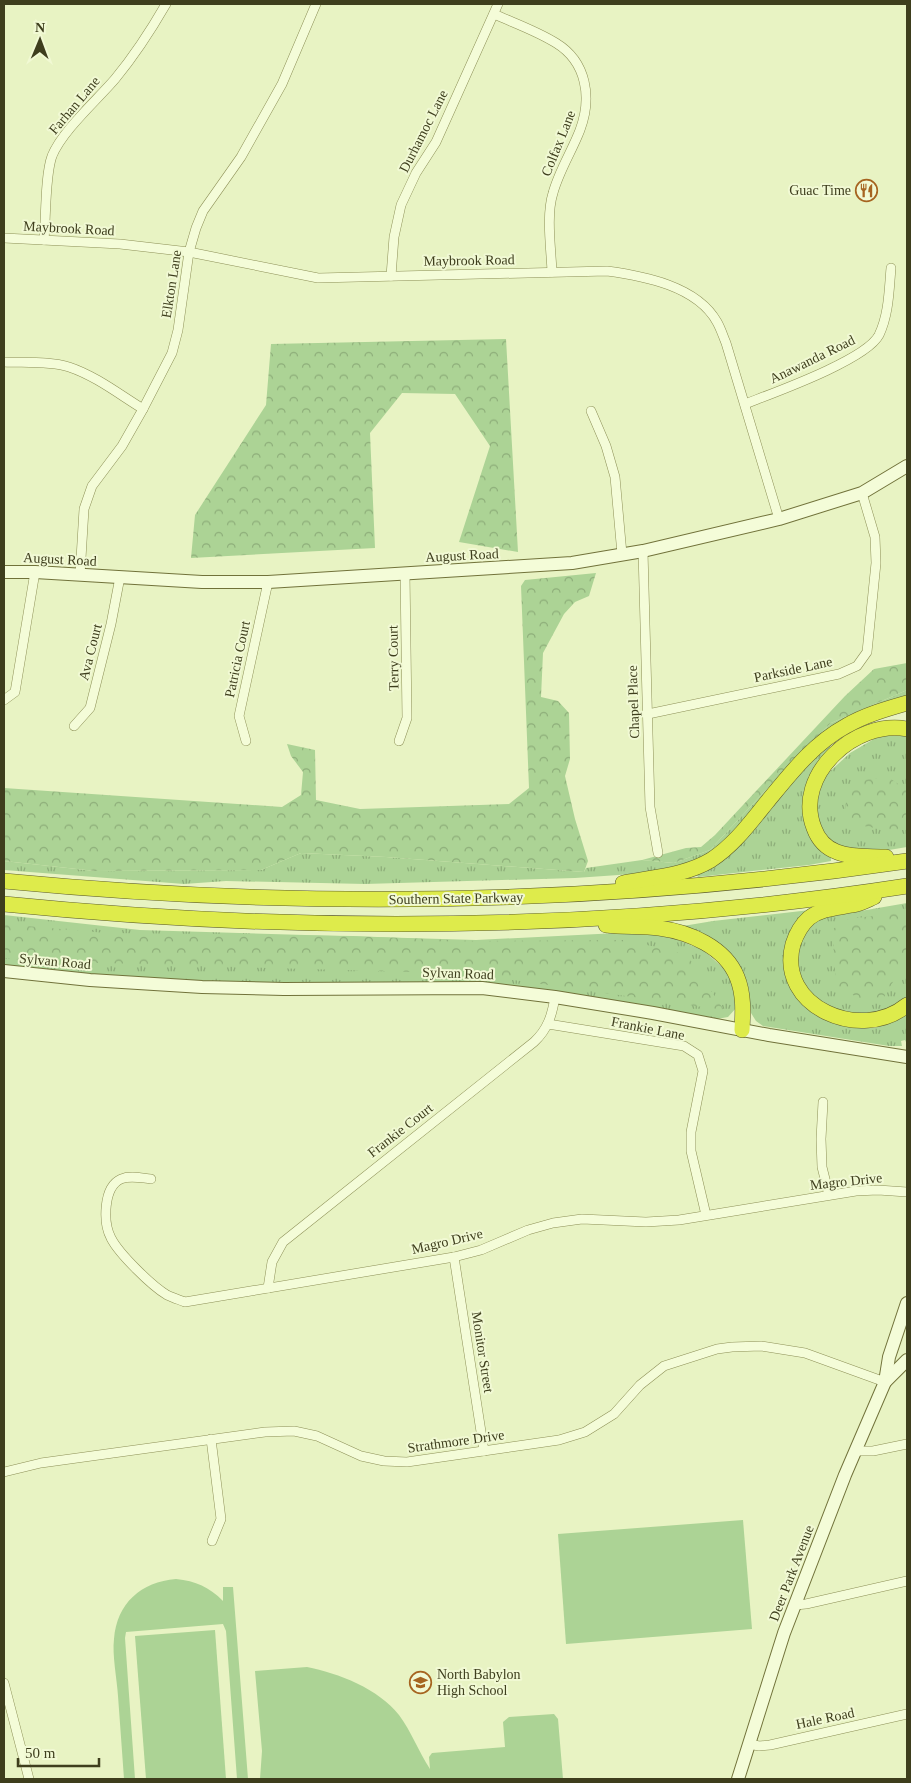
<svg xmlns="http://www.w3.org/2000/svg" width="911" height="1783" font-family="Georgia,serif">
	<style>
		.grass { fill: url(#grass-tufts) }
		.forest { fill: url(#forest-crowns) }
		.pitch { fill: #acd395 }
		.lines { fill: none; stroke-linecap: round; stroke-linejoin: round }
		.street-casing { stroke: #8d9057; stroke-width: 10 }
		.secondary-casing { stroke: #71723a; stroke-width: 14 }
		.highway-casing { stroke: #5d5c2c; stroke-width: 16 }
		.street { stroke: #f4fcd8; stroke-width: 9 }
		.secondary { stroke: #f4fcd8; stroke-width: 12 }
		.highway { stroke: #deeb4b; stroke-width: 15 }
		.labels { text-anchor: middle; stroke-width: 4; stroke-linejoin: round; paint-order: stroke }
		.street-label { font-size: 14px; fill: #3e3e1d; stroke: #f1f9d4 }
		.poi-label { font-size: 14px; fill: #3e3e1d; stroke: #f1f9d4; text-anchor: end }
	</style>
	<defs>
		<pattern id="grass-tufts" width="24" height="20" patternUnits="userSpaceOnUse" patternTransform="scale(1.25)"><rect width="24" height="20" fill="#acd395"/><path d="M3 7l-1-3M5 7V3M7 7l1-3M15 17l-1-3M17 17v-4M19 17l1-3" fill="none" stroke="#8dad79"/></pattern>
		<pattern id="forest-crowns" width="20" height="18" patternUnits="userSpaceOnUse" patternTransform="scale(1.25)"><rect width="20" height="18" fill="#acd395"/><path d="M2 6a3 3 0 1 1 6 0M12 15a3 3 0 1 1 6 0" fill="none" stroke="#8dad79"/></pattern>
	</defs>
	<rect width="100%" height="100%" fill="#e8f3c3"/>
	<g class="grass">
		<polygon points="907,690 907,699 846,721 728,843 710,856 662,872 575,878 365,884 226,881 184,884 4,870 4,861 95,871 261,870 301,853 386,857 584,872 586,868 642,860 674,863 710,850 805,748 831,723"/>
		<polygon points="879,736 907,736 907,847 865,854 827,841 818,826 815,802 826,775 850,753"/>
		<polygon points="830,746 832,750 808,777 812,781 808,789 831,856 831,861 809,865 698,877 697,875 795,779 815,757"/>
		<polygon points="907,903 907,997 895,1008 871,1015 847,1014 818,1002 803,982 797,963 799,944 807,929 820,918"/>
		<polygon points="810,910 787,948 805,1005 829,1022 853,1028 874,1028 890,1023 907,1014 907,1044 905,1040 901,1041 902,1046 889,1046 763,1026 756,1021 751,1013 748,990 683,926 713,921"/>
		<polygon points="4,915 140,930 476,940 638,932 673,938 703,950 728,972 736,991 737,1007 728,1017 717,1019 469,983 239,983 97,976 4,967"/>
	</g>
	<g class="forest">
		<polygon points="506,339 518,552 459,542 490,446 455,394 402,393 370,433 375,548 191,558 195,515 266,405 271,344"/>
		<polygon points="596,573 589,596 575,602 564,614 543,653 541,697 558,701 569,713 570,759 565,776 575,819 588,861 584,872 386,857 301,853 261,870 95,871 4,861 4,788 282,807 301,795 303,772 291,756 287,744 315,750 316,800 360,809 509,804 529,788 521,586 525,580"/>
		<polygon points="907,663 907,690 831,723 805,748 710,850 674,863 642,860 686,848 701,847 715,835 845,696 874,669"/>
		<polygon points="888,777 907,790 907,830 881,829 858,825 845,813 847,792 863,780"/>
		<polygon points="907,912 907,958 884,997 860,999 837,986 834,962 833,929 848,919"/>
		<polygon points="4,924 106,933 353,936 475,941 627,940 687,955 724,1010 500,978 484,974 29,961 4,958"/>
	</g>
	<g class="pitch">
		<polygon points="743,1520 752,1629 566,1644 558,1534"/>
		<path d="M 176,1579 C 196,1581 209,1587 223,1601 L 223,1587 L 233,1587 L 248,1779 L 237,1779 L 226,1631 L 223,1624 L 126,1632 L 125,1638 L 135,1779 L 124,1779 C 122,1751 120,1723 118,1696 C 117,1679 112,1655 114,1639 C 117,1603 141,1582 176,1579 Z"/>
		<polygon points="215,1630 226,1779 146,1779 135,1636"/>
		<path d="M 307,1667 C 338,1673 379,1689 399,1715 C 411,1731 419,1752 430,1769 L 429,1757 L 432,1753 L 505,1747 L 503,1722 L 509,1717 L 554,1714 L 558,1719 L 563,1779 L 260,1779 L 262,1751 L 255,1671 Z"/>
	</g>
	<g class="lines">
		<defs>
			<g id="street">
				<path d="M 494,14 C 514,23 537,31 556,43 C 587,62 592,98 580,130 C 572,151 559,171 553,193 C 546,215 551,248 552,272"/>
				<path d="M 4,238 L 120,244 L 189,252 L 318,278 L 607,271 C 644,276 697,286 717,322 C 721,329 723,336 726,343 L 779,519"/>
				<path d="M 44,240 C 46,218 45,175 52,156 C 62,131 97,100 115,79 C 134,56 151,30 166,4"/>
				<polyline points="391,276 394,237 401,205 416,173 436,142 498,4"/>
				<path d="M 4,362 C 25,363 49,361 69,367 C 96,376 120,395 143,409"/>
				<path d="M 745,404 C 773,393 866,360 879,335 C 889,314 889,290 891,268"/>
				<polyline points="591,411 606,446 615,477 622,554"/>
				<polyline points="643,551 650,807 658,853"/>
				<polyline points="80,575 84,509 92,486 122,446 143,409 172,353 178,330 189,252 196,228 203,211 241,157 282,84 316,4"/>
				<polyline points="4,700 15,692 35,572"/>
				<polyline points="648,714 839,674 857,666 867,652 876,563 875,537 862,493"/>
				<polyline points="74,726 90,708 111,624 120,577"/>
				<polyline points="246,741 239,716 268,582"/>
				<polyline points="399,741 407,718 405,573"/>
				<polyline points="548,1024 684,1046 698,1055 703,1071 691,1132 691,1151 706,1215"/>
				<polyline points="823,1102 821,1139 822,1167 829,1195"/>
				<path d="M 151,1179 C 141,1178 130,1175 121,1179 C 103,1187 103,1223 111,1238 C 119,1254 152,1286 167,1295 C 173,1298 180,1300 185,1302 L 454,1257 L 481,1250 L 528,1230 L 553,1223 L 582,1219 L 646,1222 L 679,1220 L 856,1191 L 878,1190 L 907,1192"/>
				<polyline points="454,1257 484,1451"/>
				<path d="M 268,1288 L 272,1262 L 283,1242 L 534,1042 C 548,1029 552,1015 555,997"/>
				<polyline points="211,1439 221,1519 212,1541"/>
				<polyline points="855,1451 873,1451 907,1444"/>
				<polyline points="4,1472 41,1463 265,1432 294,1431 317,1436 361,1456 384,1461 407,1462 559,1440 585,1432 614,1414 640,1385 664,1366 717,1349 732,1347 761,1346 805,1353 885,1382"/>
				<polyline points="795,1605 806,1604 907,1581"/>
				<polyline points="4,1683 29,1779"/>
				<polyline points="749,1744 759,1746 770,1745 907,1714"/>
			</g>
			<g id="secondary">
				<polyline points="4,572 35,572 202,582 268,582 572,563 643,551 779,519 862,493 907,466"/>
				<polyline points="4,971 90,980 202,987 284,989 482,988 555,997 653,1013 769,1035 907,1057"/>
				<polyline points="885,1382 907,1360"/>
				<polyline points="738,1779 784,1633 845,1475 885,1382 889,1357 907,1303"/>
			</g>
			<g id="highway">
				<path d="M 886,857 C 870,856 852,858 837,852 C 826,848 818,839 814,828 C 793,775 856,719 907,729"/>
				<path d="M 4,881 C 305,910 608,905 907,861"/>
				<path d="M 623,883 C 653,877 684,876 711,860 C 734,845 750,823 767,802 C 791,773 813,744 846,726 C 865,715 886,709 907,703"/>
				<path d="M 874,897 C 867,900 860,904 852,905 C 837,908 822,908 809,918 C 801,925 796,935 793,944 C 776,1007 861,1043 907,1005"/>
				<path d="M 4,904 C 304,934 609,932 907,886"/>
				<path d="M 606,925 C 624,927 642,926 659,928 C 689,932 725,947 737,977 C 744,994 743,1012 742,1030"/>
			</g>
		</defs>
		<use href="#street" class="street-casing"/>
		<use href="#secondary" class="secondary-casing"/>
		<use href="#highway" class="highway-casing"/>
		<use href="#street" class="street"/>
		<use href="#secondary" class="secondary"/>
		<use href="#highway" class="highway"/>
	</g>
	<defs>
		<symbol id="restaurant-ring" viewBox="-11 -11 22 22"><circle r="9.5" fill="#f1f9d4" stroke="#a66420" stroke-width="1.5"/><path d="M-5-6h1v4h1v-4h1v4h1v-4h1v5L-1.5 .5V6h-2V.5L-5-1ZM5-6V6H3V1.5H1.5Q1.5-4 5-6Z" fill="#a66420"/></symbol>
		<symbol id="school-ring" viewBox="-11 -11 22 22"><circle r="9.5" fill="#f1f9d4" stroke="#a66420" stroke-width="1.5"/><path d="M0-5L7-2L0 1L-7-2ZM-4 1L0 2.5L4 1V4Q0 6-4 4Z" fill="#a66420"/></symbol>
	</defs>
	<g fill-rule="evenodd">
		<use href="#restaurant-ring" x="854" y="178" width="25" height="25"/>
		<use href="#school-ring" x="408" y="1670" width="25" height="25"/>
	</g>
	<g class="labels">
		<g class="street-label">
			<text transform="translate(74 105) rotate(-50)" y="5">Farhan Lane</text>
			<text transform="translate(423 131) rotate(-63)" y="5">Durhamoc Lane</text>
			<text transform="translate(558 143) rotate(-68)" y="5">Colfax Lane</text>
			<text transform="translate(69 228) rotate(3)" y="5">Maybrook Road</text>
			<text transform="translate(469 260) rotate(-1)" y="5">Maybrook Road</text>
			<text transform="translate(171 284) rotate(-81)" y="5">Elkton Lane</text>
			<text transform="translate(812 359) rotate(-26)" y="5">Anawanda Road</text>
			<text transform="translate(462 555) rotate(-3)" y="5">August Road</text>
			<text transform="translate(60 559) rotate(3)" y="5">August Road</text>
			<text transform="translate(90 652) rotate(-76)" y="5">Ava Court</text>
			<text transform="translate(393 658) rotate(-91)" y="5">Terry Court</text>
			<text transform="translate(237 659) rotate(-78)" y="5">Patricia Court</text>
			<text transform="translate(793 669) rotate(-12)" y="5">Parkside Lane</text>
			<text transform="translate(633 702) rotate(-92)" y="5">Chapel Place</text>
			<text transform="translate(456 898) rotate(-1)" y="5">Southern State Parkway</text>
			<text transform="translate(55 961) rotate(5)" y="5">Sylvan Road</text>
			<text transform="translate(458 973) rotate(2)" y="5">Sylvan Road</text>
			<text transform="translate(648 1028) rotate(11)" y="5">Frankie Lane</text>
			<text transform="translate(400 1130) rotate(-38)" y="5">Frankie Court</text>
			<text transform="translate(846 1181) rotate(-6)" y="5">Magro Drive</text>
			<text transform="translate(447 1241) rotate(-13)" y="5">Magro Drive</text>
			<text transform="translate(483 1352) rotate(81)" y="5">Monitor Street</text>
			<text transform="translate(456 1441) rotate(-8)" y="5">Strathmore Drive</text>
			<text transform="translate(791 1573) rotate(-69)" y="5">Deer Park Avenue</text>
			<text transform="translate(825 1718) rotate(-12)" y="5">Hale Road</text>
		</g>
		<g class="poi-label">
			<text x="851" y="195">Guac Time</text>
			<text x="437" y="1679" text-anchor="start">North Babylon<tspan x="437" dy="16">High School</tspan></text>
		</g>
	</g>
	<rect width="911" height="1783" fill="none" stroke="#3e3e1d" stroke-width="10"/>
	<g transform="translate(40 40) rotate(1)" stroke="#f1f9d4" stroke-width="4" paint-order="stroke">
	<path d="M0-4L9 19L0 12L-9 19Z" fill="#3e3e1d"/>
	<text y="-8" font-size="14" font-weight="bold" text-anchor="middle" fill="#3e3e1d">N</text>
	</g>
	<path d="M18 1758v8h81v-8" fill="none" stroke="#3e3e1d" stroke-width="2.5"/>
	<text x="25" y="1758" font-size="15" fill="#3e3e1d" stroke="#f1f9d4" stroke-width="4" paint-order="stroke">50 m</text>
</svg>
